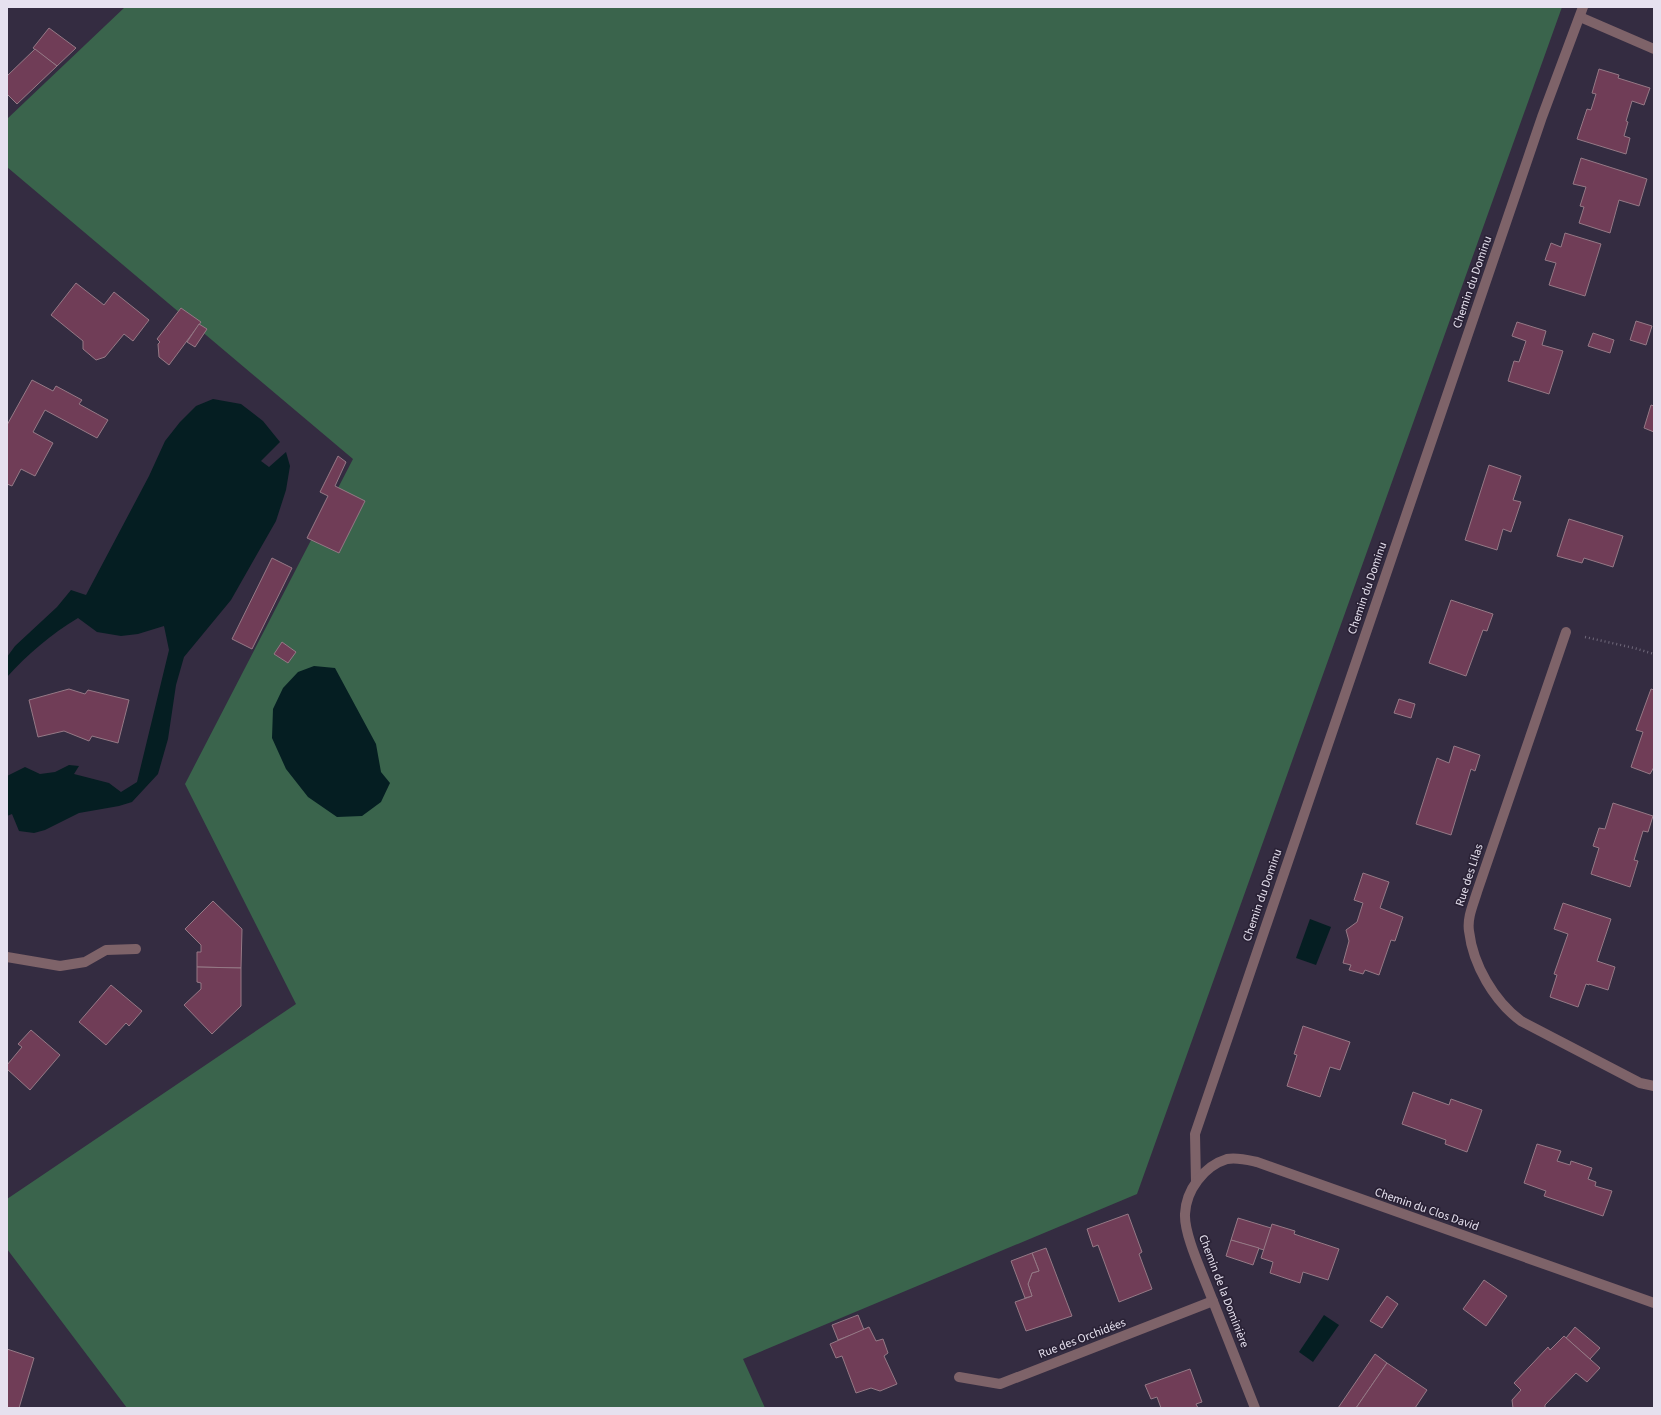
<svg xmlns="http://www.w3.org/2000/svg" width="1661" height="1415" font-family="'Source Sans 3',sans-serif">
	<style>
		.green { fill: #3a644c }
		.water { fill: #051e22 }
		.building { fill: #703d57; stroke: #957986 }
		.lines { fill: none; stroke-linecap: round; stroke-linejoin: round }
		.path { stroke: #6f687a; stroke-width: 2.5; stroke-dasharray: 1 3; stroke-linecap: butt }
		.street { stroke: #7e6369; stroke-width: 10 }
		.labels { text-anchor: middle; stroke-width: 3.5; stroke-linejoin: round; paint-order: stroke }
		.street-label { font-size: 12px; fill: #e6e1ef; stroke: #2a2236 }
	</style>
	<rect width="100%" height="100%" fill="#342c41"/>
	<polygon class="green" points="125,7 1562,7 1137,1194 743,1359 765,1408 127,1408 7,1249 7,1199 296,1004 185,784 353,459 7,167 7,119"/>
	<g class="water">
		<path d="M 213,399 L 241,404 L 263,421 L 280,442 L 261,461 L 269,467 L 286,452 L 290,466 L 286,490 L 276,521 L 231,600 L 184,657 L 176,685 L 168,739 L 158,774 L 132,802 L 119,806 L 79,813 L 45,830 L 34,833 L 19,831 L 12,814 L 7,816 L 7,776 L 25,767 L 40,774 L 55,772 L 69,765 L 79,766 L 74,774 L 109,783 L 121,792 L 137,782 L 169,650 L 164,626 L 138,634 L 121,636 L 97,632 L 78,618 C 51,634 28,654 7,677 L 7,657 L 15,646 L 57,607 L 71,590 L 86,595 L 149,476 L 165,441 L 180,422 L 196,406 Z"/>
		<polygon points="314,666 335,668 376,744 381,772 390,783 381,802 362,816 337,817 308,797 286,769 272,738 273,709 283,688 298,672"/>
		<polygon points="1310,919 1331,927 1316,965 1296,958"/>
		<polygon points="1324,1315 1339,1325 1313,1362 1299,1352"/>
	</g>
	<g class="building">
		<polygon points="49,28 76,48 57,66 33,48"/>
		<polygon points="35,49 57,66 17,104 7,94 7,76"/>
		<polygon points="1599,69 1619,75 1618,78 1650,88 1644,105 1632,101 1626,121 1628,122 1624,136 1630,138 1626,154 1577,139 1587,109 1591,110 1596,94 1592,93"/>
		<polygon points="1581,158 1647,179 1639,206 1619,200 1610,233 1579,223 1584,207 1580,206 1586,187 1573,184"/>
		<polygon points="1565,233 1601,244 1585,296 1549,285 1556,263 1545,260 1551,243 1561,247"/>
		<polygon points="76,283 104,305 114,292 149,320 133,341 124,334 105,357 96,360 83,349 83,341 51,315"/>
		<polygon points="181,308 201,322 169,365 159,357 158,344 160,342 157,339"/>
		<polygon points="1636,321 1652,326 1646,345 1630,340"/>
		<polygon points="1517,322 1546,331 1542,345 1563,351 1549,394 1508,381 1514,361 1519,362 1526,341 1512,336"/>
		<polygon points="199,324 207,329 195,347 187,342"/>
		<polygon points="1593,333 1614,340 1610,353 1588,346"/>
		<polygon points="32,380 53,391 56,386 82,400 79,404 108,420 97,438 45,410 33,432 53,443 35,476 21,469 12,486 7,484 7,425"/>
		<polygon points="1651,405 1654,406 1654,432 1644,428"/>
		<polygon points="338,456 346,462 335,486 365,501 339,553 307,538 328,496 320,492"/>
		<polygon points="1489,465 1521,476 1513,500 1521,502 1511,532 1503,529 1497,550 1465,540"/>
		<polygon points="1569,519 1623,536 1613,567 1584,558 1582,563 1557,556"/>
		<polygon points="272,558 292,568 252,649 232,639"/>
		<polygon points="1451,600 1493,614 1487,631 1483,630 1466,676 1429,663"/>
		<polygon points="282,642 296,652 288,663 274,654"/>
		<polygon points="69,689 85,694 88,690 129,700 118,743 92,736 89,741 64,731 38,737 29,700"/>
		<polygon points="1651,689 1654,690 1654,767 1650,774 1631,767 1643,732 1636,730"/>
		<polygon points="1399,699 1415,704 1411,718 1394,713"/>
		<polygon points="1454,746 1480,755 1475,771 1471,769 1451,835 1416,824 1437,758 1449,763"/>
		<polygon points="1613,803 1653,816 1648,832 1643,831 1634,860 1638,861 1630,887 1591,874 1599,848 1593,846 1599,828 1605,829"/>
		<polygon points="1363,873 1389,882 1380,908 1403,917 1395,941 1391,940 1379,975 1365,970 1363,974 1349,970 1351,965 1343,963 1349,941 1346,930 1357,922 1363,903 1354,900"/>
		<polygon points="213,901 242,929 241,968 197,967 197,952 201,952 201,945 185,929"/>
		<polygon points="1563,903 1611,919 1597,961 1615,967 1608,990 1589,984 1589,985 1586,984 1578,1007 1550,997 1557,975 1554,974 1568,934 1554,929"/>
		<polygon points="197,967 241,968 241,1006 212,1034 184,1005 201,989 201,983 197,982"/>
		<polygon points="111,985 142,1011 129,1026 126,1023 106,1045 79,1022"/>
		<polygon points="1303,1026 1350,1042 1340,1070 1330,1067 1320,1097 1287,1086 1297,1055 1294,1054"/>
		<polygon points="31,1030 60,1055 30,1090 7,1069 7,1065 22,1047 18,1044"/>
		<polygon points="1413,1092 1449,1105 1451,1099 1482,1110 1467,1152 1445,1144 1446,1140 1402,1124"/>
		<polygon points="1537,1144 1561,1151 1557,1161 1570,1165 1571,1161 1592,1168 1588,1179 1596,1182 1595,1186 1612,1191 1603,1216 1544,1196 1546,1191 1524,1183"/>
		<polygon points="1128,1214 1142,1252 1139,1254 1152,1289 1119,1302 1098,1245 1093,1247 1087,1229"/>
		<polygon points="1238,1218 1271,1228 1264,1250 1231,1240"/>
		<polygon points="1272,1224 1295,1231 1294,1234 1339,1249 1328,1280 1303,1272 1300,1283 1270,1273 1273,1262 1261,1258"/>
		<polygon points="1231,1240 1259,1248 1253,1265 1226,1256"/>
		<polygon points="1046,1248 1072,1316 1026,1331 1015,1302 1032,1296 1028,1284 1032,1273 1039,1271 1032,1253"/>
		<polygon points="1032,1253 1039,1271 1032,1273 1028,1284 1032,1296 1025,1298 1011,1261"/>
		<polygon points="1484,1280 1507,1296 1486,1326 1463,1309"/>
		<polygon points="1387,1296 1398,1304 1382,1328 1370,1321"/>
		<polygon points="858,1315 864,1330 838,1340 832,1325"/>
		<polygon points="869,1327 876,1341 883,1339 888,1353 884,1356 897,1384 880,1391 871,1388 856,1393 842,1356 836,1358 830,1344"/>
		<polygon points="1575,1327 1600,1348 1590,1359 1566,1338"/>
		<polygon points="1564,1336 1600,1368 1587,1382 1576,1373 1545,1405 1545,1408 1513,1408 1512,1400 1521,1390 1514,1383 1548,1347 1550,1350"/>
		<polygon points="7,1349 34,1358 19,1408 7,1408"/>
		<polygon points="1375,1354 1387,1363 1356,1408 1338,1408"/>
		<polygon points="1387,1363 1427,1390 1415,1408 1356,1408"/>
		<polygon points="1190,1369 1202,1402 1196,1404 1198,1408 1161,1408 1157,1397 1151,1399 1145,1385"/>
	</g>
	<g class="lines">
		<polyline class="path" points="1585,637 1634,648 1654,654"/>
		<g class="street">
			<polyline points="1580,17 1654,49"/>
			<path d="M 1566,632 L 1477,892 C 1473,905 1467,918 1469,931 C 1473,965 1494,1001 1521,1021 L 1640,1083 L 1654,1086"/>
			<polyline points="7,957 60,966 85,962 106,950 136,949"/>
			<polyline points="1196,1182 1195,1134 1542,117 1583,7"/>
			<polyline points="959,1377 1000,1384 1213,1301"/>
			<path d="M 1255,1408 C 1239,1367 1223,1327 1207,1286 C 1200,1268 1184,1233 1185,1214 C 1186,1190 1204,1166 1227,1159 C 1237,1157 1248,1160 1257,1162 L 1654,1303"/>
		</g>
	</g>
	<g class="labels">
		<g class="street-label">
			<text transform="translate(1472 282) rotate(-71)" y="4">Chemin du Dominu</text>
			<text transform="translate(1367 588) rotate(-71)" y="4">Chemin du Dominu</text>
			<text transform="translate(1469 875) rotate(-72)" y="4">Rue des Lilas</text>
			<text transform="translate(1262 895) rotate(-71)" y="4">Chemin du Dominu</text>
			<text transform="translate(1427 1209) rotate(19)" y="4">Chemin du Clos David</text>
			<text transform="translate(1224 1291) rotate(69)" y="4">Chemin de la Dominière</text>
			<text transform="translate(1082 1338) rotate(-21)" y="4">Rue des Orchidées</text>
		</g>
	</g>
	<rect width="1661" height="1415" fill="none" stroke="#e6e1ef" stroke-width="16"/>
</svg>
